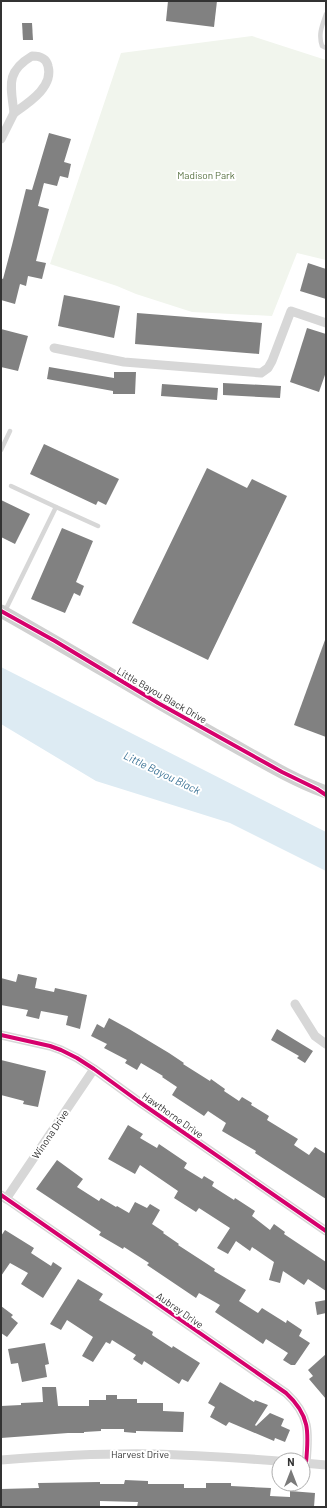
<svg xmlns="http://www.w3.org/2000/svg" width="327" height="1508" font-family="Barlow,sans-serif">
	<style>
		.green { fill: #f1f5ed }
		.water { fill: #ddebf3 }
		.building { fill: #818181 }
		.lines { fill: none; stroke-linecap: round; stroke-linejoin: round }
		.service { stroke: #d7d7d7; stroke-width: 4.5 }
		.minor { stroke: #d7d7d7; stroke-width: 9 }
		.secondary { stroke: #d0d0d0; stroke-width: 13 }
		.cycleway-casing { stroke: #fff; stroke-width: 6 }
		.cycleway { stroke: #d6006c; stroke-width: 4 }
		.labels { text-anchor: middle; stroke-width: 4; stroke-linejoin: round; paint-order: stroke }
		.park-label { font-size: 10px; fill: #56703f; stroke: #fff }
		.street-label { font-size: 10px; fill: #333; stroke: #fff }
		.water-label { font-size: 11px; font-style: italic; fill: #3f7597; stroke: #fff }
	</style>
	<rect width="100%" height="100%" fill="#fff"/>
	<polygon class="green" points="252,36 326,60 326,260 297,253 272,316 192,312 136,294 117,286 50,264 121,53"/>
	<polygon class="water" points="1,667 326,832 326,871 230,823 96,781 1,724"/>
	<g class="building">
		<polygon points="168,1 217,1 214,27 166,21"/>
		<polygon points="22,23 32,23 33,40 23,40"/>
		<polygon points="49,133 71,139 64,162 71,164 68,178 60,176 57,186 44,183 38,206 49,209 36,261 46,263 42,279 28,276 26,286 20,284 15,304 1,300 1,278 3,279 12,245 26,189 32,190"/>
		<polygon points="308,263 326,269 326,299 300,291"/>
		<polygon points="64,295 120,306 114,338 58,326"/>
		<polygon points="137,313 262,323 259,354 135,344"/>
		<polygon points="307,328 326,334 326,372 319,392 290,382"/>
		<polygon points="1,329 28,336 18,371 1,367"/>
		<polygon points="49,367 114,378 114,372 136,372 135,394 113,394 113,391 47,379"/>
		<polygon points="223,383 281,386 280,398 223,395"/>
		<polygon points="162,384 218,388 217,400 161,396"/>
		<polygon points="44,444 119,479 106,505 98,501 96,505 30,474"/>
		<polygon points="207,468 247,488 252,479 287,496 208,660 132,623"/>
		<polygon points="1,500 30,514 15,544 1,537"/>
		<polygon points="62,528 93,541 76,582 84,586 80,596 74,593 65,613 31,599"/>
		<polygon points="325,640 326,640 326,737 294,725"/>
		<polygon points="18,974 37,978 35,988 54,992 55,988 87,995 80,1029 66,1025 68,1016 41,1011 39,1019 26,1016 28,1010 1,1005 1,978 16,982"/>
		<polygon points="109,1018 129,1029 169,1053 184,1063 183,1064 210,1081 211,1079 225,1089 224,1091 239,1101 242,1097 252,1103 251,1105 269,1116 267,1120 298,1139 294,1145 309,1155 315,1147 326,1154 326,1199 255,1153 256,1151 222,1131 226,1123 208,1111 204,1116 172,1095 177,1087 162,1077 163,1076 141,1063 137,1070 125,1063 127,1060 104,1048 107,1044 91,1036 97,1024 104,1028"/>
		<polygon points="277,1029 313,1051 305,1063 297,1058 299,1056 271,1040"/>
		<polygon points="1,1060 46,1071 38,1107 23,1104 24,1101 1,1095"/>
		<polygon points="128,1125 143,1134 140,1138 157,1148 159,1144 187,1163 184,1168 202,1179 204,1176 214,1182 212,1186 234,1200 235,1198 255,1211 252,1216 270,1230 274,1224 285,1232 284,1234 326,1262 326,1291 308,1279 304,1285 283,1271 280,1283 269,1280 274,1262 252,1247 250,1251 236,1241 228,1254 217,1248 230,1228 199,1208 196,1212 174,1198 178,1191 140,1165 135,1174 108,1159"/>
		<polygon points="57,1160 83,1179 77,1187 99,1201 101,1198 116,1207 117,1206 129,1213 135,1202 147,1208 150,1204 160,1210 152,1224 164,1232 163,1233 179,1244 178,1245 215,1269 214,1271 246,1290 239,1301 258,1313 262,1308 286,1323 287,1320 302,1330 299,1336 310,1343 295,1365 291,1365 283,1360 288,1353 266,1339 263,1344 215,1312 220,1305 199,1293 196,1298 147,1265 149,1263 124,1247 123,1249 99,1235 101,1232 36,1189"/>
		<polygon points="5,1230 34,1248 31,1253 51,1266 53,1262 62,1268 43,1298 21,1284 28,1273 10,1263 1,1276 1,1236"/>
		<polygon points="78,1279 103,1294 99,1300 153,1332 152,1335 172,1348 173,1346 200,1363 188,1382 182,1379 179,1384 144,1361 142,1365 133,1359 136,1355 112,1340 110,1344 106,1342 93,1362 82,1356 93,1337 67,1320 61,1330 50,1324"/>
		<polygon points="326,1300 326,1313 317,1315 315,1302"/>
		<polygon points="1,1306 13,1315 11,1317 18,1323 7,1337 1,1333"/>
		<polygon points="45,1343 49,1364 45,1365 47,1377 22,1382 18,1363 11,1364 8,1349"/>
		<polygon points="326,1354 326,1399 309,1379 313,1376 308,1370"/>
		<polygon points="220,1382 254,1402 255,1400 268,1405 255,1425 256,1426 270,1413 284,1419 281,1426 290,1430 285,1442 275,1438 274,1441 229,1422 226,1426 210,1417 215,1407 208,1403"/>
		<polygon points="42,1387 56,1387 58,1406 89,1406 89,1400 106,1400 106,1395 117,1395 117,1399 137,1399 137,1403 163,1403 163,1411 184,1412 183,1432 136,1431 136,1433 124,1432 124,1429 101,1429 101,1431 84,1432 84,1433 68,1433 1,1438 1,1406 21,1405 21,1403 43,1402"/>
		<polygon points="125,1480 148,1481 148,1484 184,1484 184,1488 206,1488 206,1483 231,1483 231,1486 271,1488 270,1496 290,1497 290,1491 315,1493 314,1507 190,1506 190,1507 137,1507 138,1502 100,1501 100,1507 1,1507 1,1489 39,1488 38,1483 100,1482 100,1484 124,1484"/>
	</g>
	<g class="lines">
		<g class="service">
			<path d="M 326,14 C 322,26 318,34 322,46 L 326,48"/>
			<polyline points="1,450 10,431"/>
			<polyline points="11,486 56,507"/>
			<polyline points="5,611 56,507 98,526"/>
		</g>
		<g class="minor">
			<path d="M 32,56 C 39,56 46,57 48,66 C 54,87 28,103 14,113 C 11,86 5,72 32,56 Z"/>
			<polyline points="1,139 14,113"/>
			<polyline points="54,348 124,362 261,373 268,368 272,361 291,311 326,323"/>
			<polyline points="295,1004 315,1036 326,1044"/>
			<polyline points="1,1035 50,1046 61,1050 77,1058 94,1069 138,1101 326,1231"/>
			<path d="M 1,1195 L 286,1393 C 310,1415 309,1432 306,1463"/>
			<polyline points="6,1199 94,1069"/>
			<path d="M 1,1460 C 52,1456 103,1453 154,1454 C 196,1455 237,1458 279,1461"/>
			<polyline points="303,1463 326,1465"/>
		</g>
		<path class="secondary" d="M 1,611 C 76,653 149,698 224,740 C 257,758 290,779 326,792"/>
		<defs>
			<g id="cycleway">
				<polyline points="1,611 55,641 158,703 282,772 317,789 326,795"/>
				<polyline points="1,1035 50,1046 61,1050 77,1058 94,1069 138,1101 326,1231"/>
				<path d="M 1,1195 L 286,1393 C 310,1415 309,1432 306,1463"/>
			</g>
		</defs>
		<use href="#cycleway" class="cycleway-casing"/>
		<use href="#cycleway" class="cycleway"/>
	</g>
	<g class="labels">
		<g class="park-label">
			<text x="206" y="179">Madison Park</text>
		</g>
		<g class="street-label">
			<text transform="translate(162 695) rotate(30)" y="4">Little Bayou Black Drive</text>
			<text transform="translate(173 1115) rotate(35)" y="4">Hawthorne Drive</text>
			<text transform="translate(50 1134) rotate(-56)" y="4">Winona Drive</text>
			<text transform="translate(180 1310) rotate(35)" y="4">Aubrey Drive</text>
			<text x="140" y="1458">Harvest Drive</text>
		</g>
		<g class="water-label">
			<text transform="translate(162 773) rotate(26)" y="4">Little Bayou Black</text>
		</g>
	</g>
	<rect width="327" height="1508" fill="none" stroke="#333333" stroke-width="4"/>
	<g transform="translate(291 1472)"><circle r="19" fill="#ffffff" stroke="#adadad"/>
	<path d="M0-3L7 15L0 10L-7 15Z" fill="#7a7a7a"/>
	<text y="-6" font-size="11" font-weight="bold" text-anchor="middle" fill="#333333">N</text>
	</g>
</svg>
